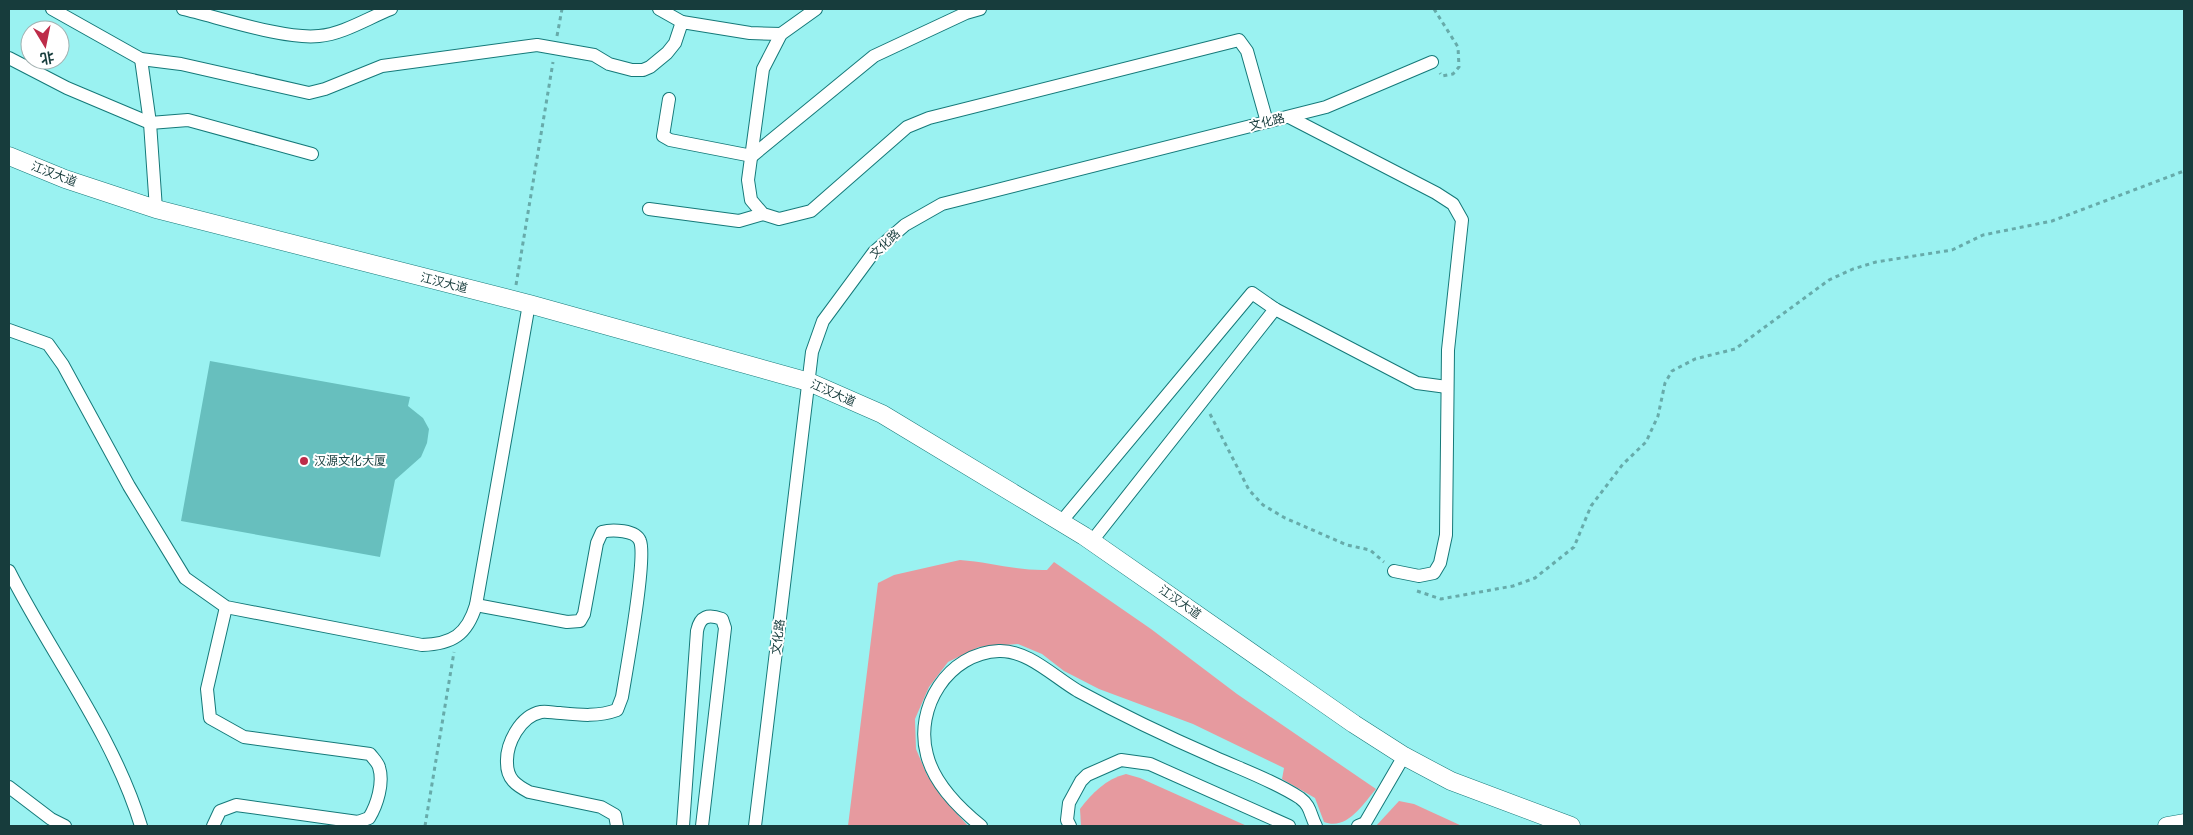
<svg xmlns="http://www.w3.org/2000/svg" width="2193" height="835" font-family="Barlow,'Noto Sans SC',sans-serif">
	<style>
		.forest { fill: #e69a9f }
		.building { fill: #67bfbe }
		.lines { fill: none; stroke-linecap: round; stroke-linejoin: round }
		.street-casing { stroke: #157979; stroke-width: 14 }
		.secondary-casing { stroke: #157979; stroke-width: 19 }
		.path { stroke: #67abaa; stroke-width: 3; stroke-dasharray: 4 4; stroke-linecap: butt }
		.street { stroke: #fff; stroke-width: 12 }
		.secondary { stroke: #fff; stroke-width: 18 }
		.poi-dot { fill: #bd2c49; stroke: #fff; stroke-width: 2 }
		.labels { text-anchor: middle; stroke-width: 4; stroke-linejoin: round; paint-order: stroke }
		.street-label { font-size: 12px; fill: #173c3c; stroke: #fff }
		.poi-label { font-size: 12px; fill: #173c3c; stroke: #fff; text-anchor: start }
	</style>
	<rect width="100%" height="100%" fill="#9af2f1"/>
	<g class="forest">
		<path d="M 960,560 C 990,562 1017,571 1047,570 L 1054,562 L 1151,629 L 1237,694 L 1376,789 C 1363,804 1347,831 1324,822 L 1315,798 L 1282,779 L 1284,768 L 1193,724 L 1099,689 L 1064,671 L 1042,654 L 1018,644 L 979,647 L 948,662 L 929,687 L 915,719 L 916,749 L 927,775 L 940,795 L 968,826 L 848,826 L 878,583 L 894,575 Z"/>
		<path d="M 1126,774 L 1140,778 L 1247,826 L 1081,826 L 1080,809 C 1092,793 1106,779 1126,774 Z"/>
		<polygon points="1399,801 1414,804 1462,826 1376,826"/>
	</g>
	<polygon class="building" points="210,361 410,397 408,406 423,418 429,429 427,443 421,457 395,480 380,557 181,521"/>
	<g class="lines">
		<defs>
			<g id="street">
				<polyline points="52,9 141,59 181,64 309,93 325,89 382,66 537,45 594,55 609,64 632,70 643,70 650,67 667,53 675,43 682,22 750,33 781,34"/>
				<path d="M 183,9 C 218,17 285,40 319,36 C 343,34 368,18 391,9"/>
				<polyline points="659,9 682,22"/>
				<polyline points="816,9 781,34 763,69 748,180 751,200 763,214 779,219 811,211 907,127 929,118 1239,40 1247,51 1267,122"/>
				<polyline points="9,58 67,88 150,123 188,120 312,154"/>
				<polyline points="141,59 150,123 156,209"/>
				<polyline points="669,99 663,136 670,140 752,156 874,56 966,13 980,9"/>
				<polyline points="1289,117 1436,193 1453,204 1462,220 1448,350 1446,535 1440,563 1434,573 1419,576 1394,571"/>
				<polyline points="649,209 739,221 763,214"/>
				<path d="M 9,330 L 48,344 L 63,365 L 129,486 L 185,578 L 226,607 L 422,645 C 452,644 467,635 476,605 L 529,304"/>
				<polyline points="1061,522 1252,293 1275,309 1417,383 1447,387"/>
				<polyline points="1092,541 1275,309"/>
				<path d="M 9,571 C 52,656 113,734 141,826"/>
				<path d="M 476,605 L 567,622 L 580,621 L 584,614 L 597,543 L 602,532 C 612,529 636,530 640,541 C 647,558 626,672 622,697 L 617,710 C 598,717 580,715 560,713 C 554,713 547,711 541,712 C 520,716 506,744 507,763 C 507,779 516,785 529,792 L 601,807 L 615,815 L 617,826"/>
				<polyline points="9,787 51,819 65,826"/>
				<path d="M 213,826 L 220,811 L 236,805 L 358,822 L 369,818 C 377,805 384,783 379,767 C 378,763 373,758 370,754 L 244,737 L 210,718 L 207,689 L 226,607"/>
				<path d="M 683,826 L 697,631 C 700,616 708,614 722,619 L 725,628 L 702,826"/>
				<polyline points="755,826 812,352 823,321 874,252 905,225 942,204 1326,107 1432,62"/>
				<path d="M 981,826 C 960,809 934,783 927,755 C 914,708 948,653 999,651 C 1028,650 1054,677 1078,691 C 1122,715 1168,737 1214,757 C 1243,770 1274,781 1300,798 C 1311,806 1310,815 1316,826"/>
				<polyline points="1070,826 1067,820 1069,803 1081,781 1087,775 1121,760 1150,764 1289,826"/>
				<polyline points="1358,826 1365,823 1404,756"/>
			</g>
			<g id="secondary">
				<polyline points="9,156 65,179 156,209 529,304 809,382 882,414 1084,536 1354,724 1404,756 1451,781 1571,826"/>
				<polyline points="2167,826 2184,823"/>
			</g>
		</defs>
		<use href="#street" class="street-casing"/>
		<use href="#secondary" class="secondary-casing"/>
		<g class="path">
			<polyline points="1434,9 1458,47 1459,67 1453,74 1442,76 1440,73"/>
			<polyline points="557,36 562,9"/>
			<polyline points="516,285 553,62"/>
			<polyline points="1210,414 1249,490 1263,505 1285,518 1347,545 1370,550 1384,562"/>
			<polyline points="1417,591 1441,599 1513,586 1535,578 1574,547 1591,506 1623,464 1646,442 1658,416 1665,383 1672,371 1695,359 1735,349 1829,280 1853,269 1876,262 1952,250 1983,235 2052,221 2184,171"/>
			<polyline points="425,826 454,652"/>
		</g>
		<use href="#street" class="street"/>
		<use href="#secondary" class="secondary"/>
	</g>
	<circle class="poi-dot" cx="304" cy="461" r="5"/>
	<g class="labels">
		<g class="street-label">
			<text transform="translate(1267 122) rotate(-14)" y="4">文化路</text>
			<text transform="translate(54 174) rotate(21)" y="4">江汉大道</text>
			<text transform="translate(885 244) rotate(-43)" y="4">文化路</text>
			<text transform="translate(444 283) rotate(14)" y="4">江汉大道</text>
			<text transform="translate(833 393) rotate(24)" y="4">江汉大道</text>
			<text transform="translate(1180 602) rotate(35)" y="4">江汉大道</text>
			<text transform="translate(778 637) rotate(-83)" y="4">文化路</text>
		</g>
		<g class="poi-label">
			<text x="314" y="465">汉源文化大厦</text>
		</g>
	</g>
	<rect width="2193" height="835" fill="none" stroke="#173c3c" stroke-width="20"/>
	<g transform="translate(45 45) rotate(170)"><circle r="24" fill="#ffffff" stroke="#a2b1b1"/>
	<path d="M0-4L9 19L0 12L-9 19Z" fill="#bd2c49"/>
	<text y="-8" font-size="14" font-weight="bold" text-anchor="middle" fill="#173c3c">北</text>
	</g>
</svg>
